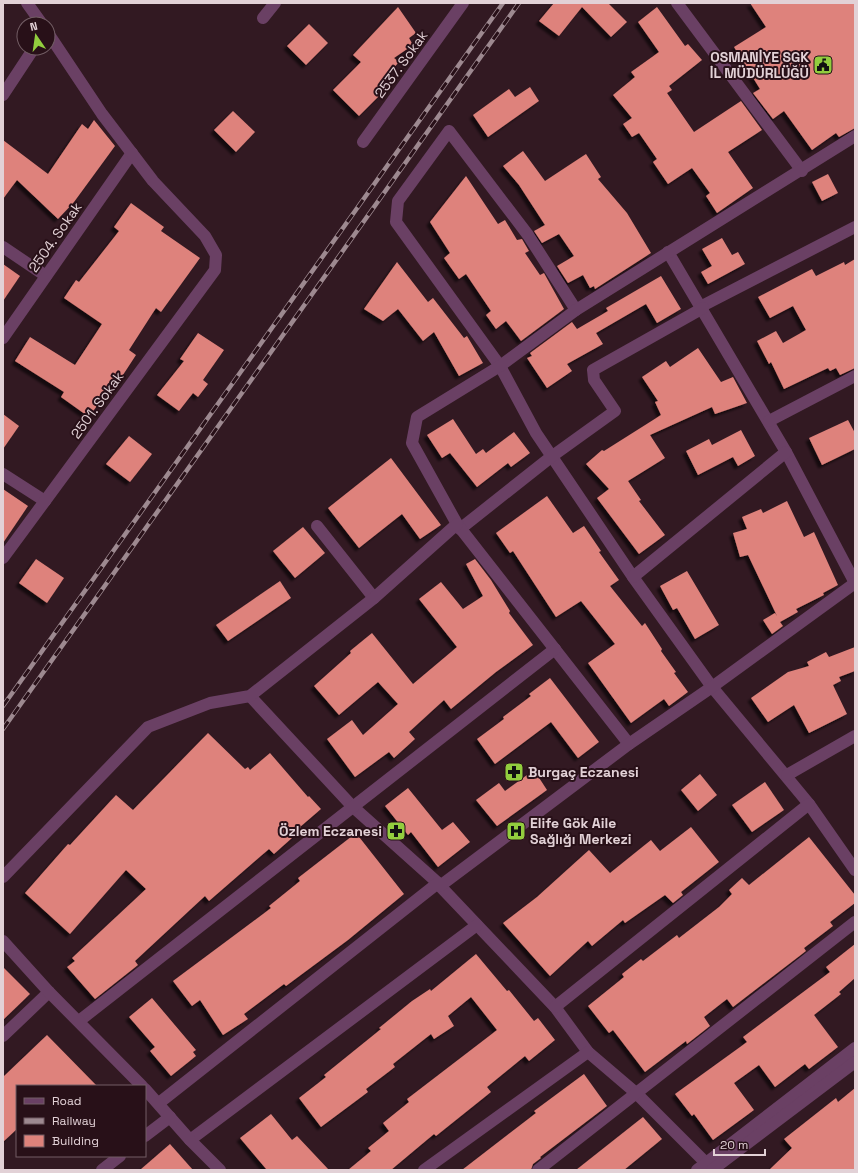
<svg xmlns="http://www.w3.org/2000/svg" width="858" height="1173" font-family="'Space Grotesk',sans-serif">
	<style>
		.building { fill: #de827b; filter: url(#shadow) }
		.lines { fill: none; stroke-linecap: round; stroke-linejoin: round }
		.minor { stroke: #6a4064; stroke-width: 12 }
		.tertiary { stroke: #6a4064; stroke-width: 12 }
		.rail-casing { stroke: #9d8990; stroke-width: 4.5 }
		.rail { stroke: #281018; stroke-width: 3; stroke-dasharray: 9; stroke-linecap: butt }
		.labels { text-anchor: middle; stroke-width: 4; stroke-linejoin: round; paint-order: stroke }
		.poi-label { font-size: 14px; font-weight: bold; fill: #e2d1d6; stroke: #281018; text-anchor: end }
		.street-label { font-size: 14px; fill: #e2d1d6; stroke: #281018 }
	</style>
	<defs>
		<filter id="shadow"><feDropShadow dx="-3.5" dy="3.5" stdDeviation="1" flood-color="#0009"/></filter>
	</defs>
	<rect width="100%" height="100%" fill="#321922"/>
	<g class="building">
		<polygon points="554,3 608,3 627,22 611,37 582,7 559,36 539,21"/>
		<polygon points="750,3 855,3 855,128 839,137 836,133 812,150 784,111 773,119 753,93 760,89 734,47 766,27"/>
		<polygon points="398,7 416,33 409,38 413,45 394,58 399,62 380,83 386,89 359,116 333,90 361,62 353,55"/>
		<polygon points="657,7 685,46 688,44 702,60 669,86 672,90 667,93 694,132 741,101 762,130 728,152 753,188 717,213 706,196 710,193 692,168 668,184 653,162 657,159 639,133 632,137 623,124 632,118 613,95 635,77 631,72 659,52 638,22"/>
		<polygon points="309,24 328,43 306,65 287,46"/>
		<polygon points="530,87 539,101 488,137 473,115 509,89 515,97"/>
		<polygon points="233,111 255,132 236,152 214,130"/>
		<polygon points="94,120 115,146 74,202 58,219 17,180 3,199 3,140 48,174 82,124 88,129"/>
		<polygon points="523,151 545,181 586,154 601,177 598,179 627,213 651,253 595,289 594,286 590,288 583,275 568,283 557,266 574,256 559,234 542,243 534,231 545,225 519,185 503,166"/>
		<polygon points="828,174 838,193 822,201 812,182"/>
		<polygon points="466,176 498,224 505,220 517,240 522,239 529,251 525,253 540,275 544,273 564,309 521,341 506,321 496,329 486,315 491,311 466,274 459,279 444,258 450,253 430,222"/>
		<polygon points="131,203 164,227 161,231 200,258 161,312 156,308 129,350 136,355 119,381 116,379 89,417 61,397 64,392 15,361 30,337 75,365 102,324 64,298 76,280 79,282 119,231 114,227"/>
		<polygon points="722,238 732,255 738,252 745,264 708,284 701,272 712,266 702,249"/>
		<polygon points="855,259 855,368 840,375 836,368 830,371 828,368 784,389 771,362 769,364 757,341 776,331 783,343 806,330 793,306 770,318 758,297 812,269 816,276 844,262 845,265"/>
		<polygon points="397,262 428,302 433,298 464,338 467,336 483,363 459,376 434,332 423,341 398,309 383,321 364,309"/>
		<polygon points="3,264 20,276 3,301"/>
		<polygon points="661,276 681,309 657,323 646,304 596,333 603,344 567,364 572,371 547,388 527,358 532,356 530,353 572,322 577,329 608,311 606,308"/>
		<polygon points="198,333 224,350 203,380 208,384 198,397 193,393 179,411 157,395 184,361 180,359"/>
		<polygon points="698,348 721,382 733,377 747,403 715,414 712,407 650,435 665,458 628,481 641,500 639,501 665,535 639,554 597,498 609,489 586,464 602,450 604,451 661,415 655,402 658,401 642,377 666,361 670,367"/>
		<polygon points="3,414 19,426 3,449"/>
		<polygon points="453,419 476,454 483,449 486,453 514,432 530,453 511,467 508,463 477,487 450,453 442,458 427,435"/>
		<polygon points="848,420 855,433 855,449 822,465 809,438"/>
		<polygon points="741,430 755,456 738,466 733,457 698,475 686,451 709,439 712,445"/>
		<polygon points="129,436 152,454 130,482 106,464"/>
		<polygon points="391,458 441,525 420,539 402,514 359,548 328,508"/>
		<polygon points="3,489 28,506 3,543"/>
		<polygon points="547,496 573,533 584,526 601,551 599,552 619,580 610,586 642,626 645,623 662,649 661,651 676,672 674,673 688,692 669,706 664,699 631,723 588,663 615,644 581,601 556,617 513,551 510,553 496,533"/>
		<polygon points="787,501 804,537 814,532 838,585 823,593 824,595 796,609 798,612 780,622 783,626 772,634 763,620 775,613 777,616 748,555 740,557 733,533 747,529 742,517 761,509 763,513"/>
		<polygon points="303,527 325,553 295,578 273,551"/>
		<polygon points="36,559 64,578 47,603 19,583"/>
		<polygon points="475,559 491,580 510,611 509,613 533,645 496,672 451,709 444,700 409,732 415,739 394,758 389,752 355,777 327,739 352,720 363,735 398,704 378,682 339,715 314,686 351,653 350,651 372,633 413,684 457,647 419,599 441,582 463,609 483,596 466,564"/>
		<polygon points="687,571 719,625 695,639 677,608 673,610 660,586"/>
		<polygon points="280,581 291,598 228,641 216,625"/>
		<polygon points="855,647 855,671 839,677 841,681 833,685 847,714 809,733 794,705 768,722 751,698 788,672 809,666 807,662 826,652 829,657"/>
		<polygon points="550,678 599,742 578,758 551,722 495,764 477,739 504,719 503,717 531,696 529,694"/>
		<polygon points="208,733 245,769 248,767 250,770 270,753 308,797 309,796 321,809 300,827 302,829 274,854 269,849 209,901 205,896 135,961 138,965 95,999 67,967 75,961 72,958 146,889 126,870 70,934 25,893 68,844 70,845 116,795 133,810"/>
		<polygon points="534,770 547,790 497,826 476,800 499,783 505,791"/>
		<polygon points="700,774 717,795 698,811 681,790"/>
		<polygon points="765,782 784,810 752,832 732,805"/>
		<polygon points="408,788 442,830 453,822 470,842 438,867 411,832 408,835 385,806"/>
		<polygon points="691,827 719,862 681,892 683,895 673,903 665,895 625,923 623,920 592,946 588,941 550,976 503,923 537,897 589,850 610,873 651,840 660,851"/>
		<polygon points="356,833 404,894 348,940 286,986 284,984 244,1014 248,1019 223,1035 200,1000 192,1006 173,981 271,908 269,906 300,881 298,878"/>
		<polygon points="809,837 855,895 855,903 830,922 833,926 804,948 806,951 733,1007 727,999 704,1017 710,1026 687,1044 686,1041 645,1072 613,1030 609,1033 588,1006 624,977 622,974 641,959 643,961 677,935 679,938 719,907 732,894 729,890 742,878 749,885"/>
		<polygon points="855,944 855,978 839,992 841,994 814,1015 838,1047 809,1069 805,1064 775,1087 759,1065 734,1083 754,1110 713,1140 694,1114 692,1116 675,1094 747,1042 743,1037 830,972 826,967"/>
		<polygon points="476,954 507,991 509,990 534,1021 538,1018 555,1040 529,1061 525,1056 487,1087 491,1092 436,1136 434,1134 391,1170 348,1170 371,1151 368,1148 389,1131 383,1123 409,1102 407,1099 497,1030 471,997 448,1016 454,1026 434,1039 431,1034 393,1064 395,1067 366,1089 368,1092 321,1127 299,1098 326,1077 324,1075 381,1029 379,1028 412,1001 430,989 431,991"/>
		<polygon points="3,967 30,994 3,1020"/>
		<polygon points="152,998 196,1050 193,1052 196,1056 171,1076 150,1051 155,1047 129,1017"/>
		<polygon points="47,1035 97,1086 17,1086 17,1129 3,1142 3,1077"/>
		<polygon points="584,1074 607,1106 540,1157 541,1158 533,1164 531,1170 462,1170 536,1113 534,1111"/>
		<polygon points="855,1088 855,1170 769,1170 792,1148 784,1139 836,1098 838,1102"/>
		<polygon points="271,1114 292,1140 297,1136 329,1170 267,1170 240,1138"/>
		<polygon points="643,1117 662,1139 624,1170 576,1170"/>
		<polygon points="170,1144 193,1170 140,1170"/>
	</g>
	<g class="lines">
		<g class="minor">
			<polyline points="27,3 42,24"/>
			<polyline points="677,3 802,171"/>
			<polyline points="263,18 275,3"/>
			<polyline points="3,95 34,48"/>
			<polyline points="363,142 463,3"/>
			<polyline points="3,247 46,276"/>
			<polyline points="668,252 786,452 855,583"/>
			<polyline points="702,306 855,227"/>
			<polyline points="576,310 528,235 449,131 398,201 396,222 500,366 536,433 633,577 712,687 809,804 855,870"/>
			<polyline points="3,338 132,153"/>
			<polyline points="769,421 855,376"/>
			<polyline points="3,474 45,501"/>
			<polyline points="317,526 374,598"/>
			<polyline points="460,529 551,457 615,411 594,380 593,370 703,308"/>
			<polyline points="3,558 215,270 216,255 205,236 153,181 102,114 48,33"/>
			<polyline points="633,577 786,452"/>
			<polyline points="250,696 352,806 438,883"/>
			<polyline points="629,744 457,524 412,443 417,417 500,366 576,310 855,136"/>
			<polyline points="787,775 855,736"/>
			<polyline points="3,877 148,727 210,703 250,696 374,598 457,524"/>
			<polyline points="440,886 555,1007 588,1052 636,1093 706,1163 714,1169"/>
			<polyline points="555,1007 809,804"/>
			<polyline points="79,1021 555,649"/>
			<polyline points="3,1036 49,992"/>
			<polyline points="159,1103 438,883 440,886 629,744 712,687 855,583"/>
			<polyline points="145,1136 170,1117"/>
			<polyline points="190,1140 477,925"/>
			<polyline points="102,1170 120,1156"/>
			<polyline points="424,1170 588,1052"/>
			<polyline points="538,1170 855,922"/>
		</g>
		<g class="tertiary">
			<polyline points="3,941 49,992 142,1086"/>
			<polyline points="145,1089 190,1140 220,1170"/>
			<polyline points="697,1170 855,1048"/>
			<polyline points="712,1170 855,1062"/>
		</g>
		<defs>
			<g id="rail">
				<polyline points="3,706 503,3"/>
				<polyline points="3,729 519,3"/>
			</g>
		</defs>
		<use href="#rail" class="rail-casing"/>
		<use href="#rail" class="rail"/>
	</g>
	<defs>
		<symbol id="civic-square" viewBox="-11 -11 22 22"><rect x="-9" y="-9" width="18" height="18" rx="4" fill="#92cd3e" stroke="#281018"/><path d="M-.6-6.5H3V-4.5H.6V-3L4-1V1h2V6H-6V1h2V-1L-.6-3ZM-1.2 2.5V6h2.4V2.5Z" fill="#111"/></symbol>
		<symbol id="pharmacy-square" viewBox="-11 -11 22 22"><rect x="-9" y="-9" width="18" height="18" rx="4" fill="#92cd3e" stroke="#281018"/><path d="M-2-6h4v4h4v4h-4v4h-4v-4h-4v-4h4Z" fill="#111"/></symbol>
		<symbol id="hospital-square" viewBox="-11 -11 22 22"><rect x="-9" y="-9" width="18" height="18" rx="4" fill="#92cd3e" stroke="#281018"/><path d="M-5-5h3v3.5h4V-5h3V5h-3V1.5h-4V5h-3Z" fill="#111"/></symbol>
	</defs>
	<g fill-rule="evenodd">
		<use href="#civic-square" x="812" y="54" width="22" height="22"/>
		<use href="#pharmacy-square" x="503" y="761" width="22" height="22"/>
		<use href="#pharmacy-square" x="385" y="820" width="22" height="22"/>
		<use href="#hospital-square" x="505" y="820" width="22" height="22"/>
	</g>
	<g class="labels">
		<g class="poi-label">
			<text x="809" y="62">OSMANİYE SGK<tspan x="809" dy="16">İL MÜDÜRLÜĞÜ</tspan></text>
			<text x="528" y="777" text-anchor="start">Burgaç Eczanesi</text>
			<text x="530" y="828" text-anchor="start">Elife Gök Aile<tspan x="530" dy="16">Sağlığı Merkezi</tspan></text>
			<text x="382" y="836">Özlem Eczanesi</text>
		</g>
		<g class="street-label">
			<text transform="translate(401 64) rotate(-54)" y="5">2537. Sokak</text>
			<text transform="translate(55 237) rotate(-55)" y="5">2504. Sokak</text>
			<text transform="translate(97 405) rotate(-54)" y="5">2501. Sokak</text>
		</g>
	</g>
	<rect width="858" height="1173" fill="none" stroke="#e2d1d6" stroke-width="8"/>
	<rect x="16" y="1085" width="130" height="72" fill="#281018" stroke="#725d64"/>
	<rect x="24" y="1098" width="20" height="6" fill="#6a4064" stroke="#725d64"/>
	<text x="52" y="1105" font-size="12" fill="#e2d1d6">Road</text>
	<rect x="24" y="1118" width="20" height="6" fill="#9d8990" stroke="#725d64"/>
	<text x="52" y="1125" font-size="12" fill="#e2d1d6">Railway</text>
	<rect x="24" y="1135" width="20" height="12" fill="#de827b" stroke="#725d64"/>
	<text x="52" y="1145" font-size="12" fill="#e2d1d6">Building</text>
	<g transform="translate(36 36) rotate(347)"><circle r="19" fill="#281018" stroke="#725d64"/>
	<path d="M0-3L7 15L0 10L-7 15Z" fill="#92cd3e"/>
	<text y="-6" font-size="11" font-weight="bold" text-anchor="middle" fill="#e2d1d6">N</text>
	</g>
	<path d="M714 1149v6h51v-6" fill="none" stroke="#e2d1d6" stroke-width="2"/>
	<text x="720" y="1149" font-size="12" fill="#e2d1d6" stroke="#281018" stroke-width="3" paint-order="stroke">20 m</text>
</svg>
